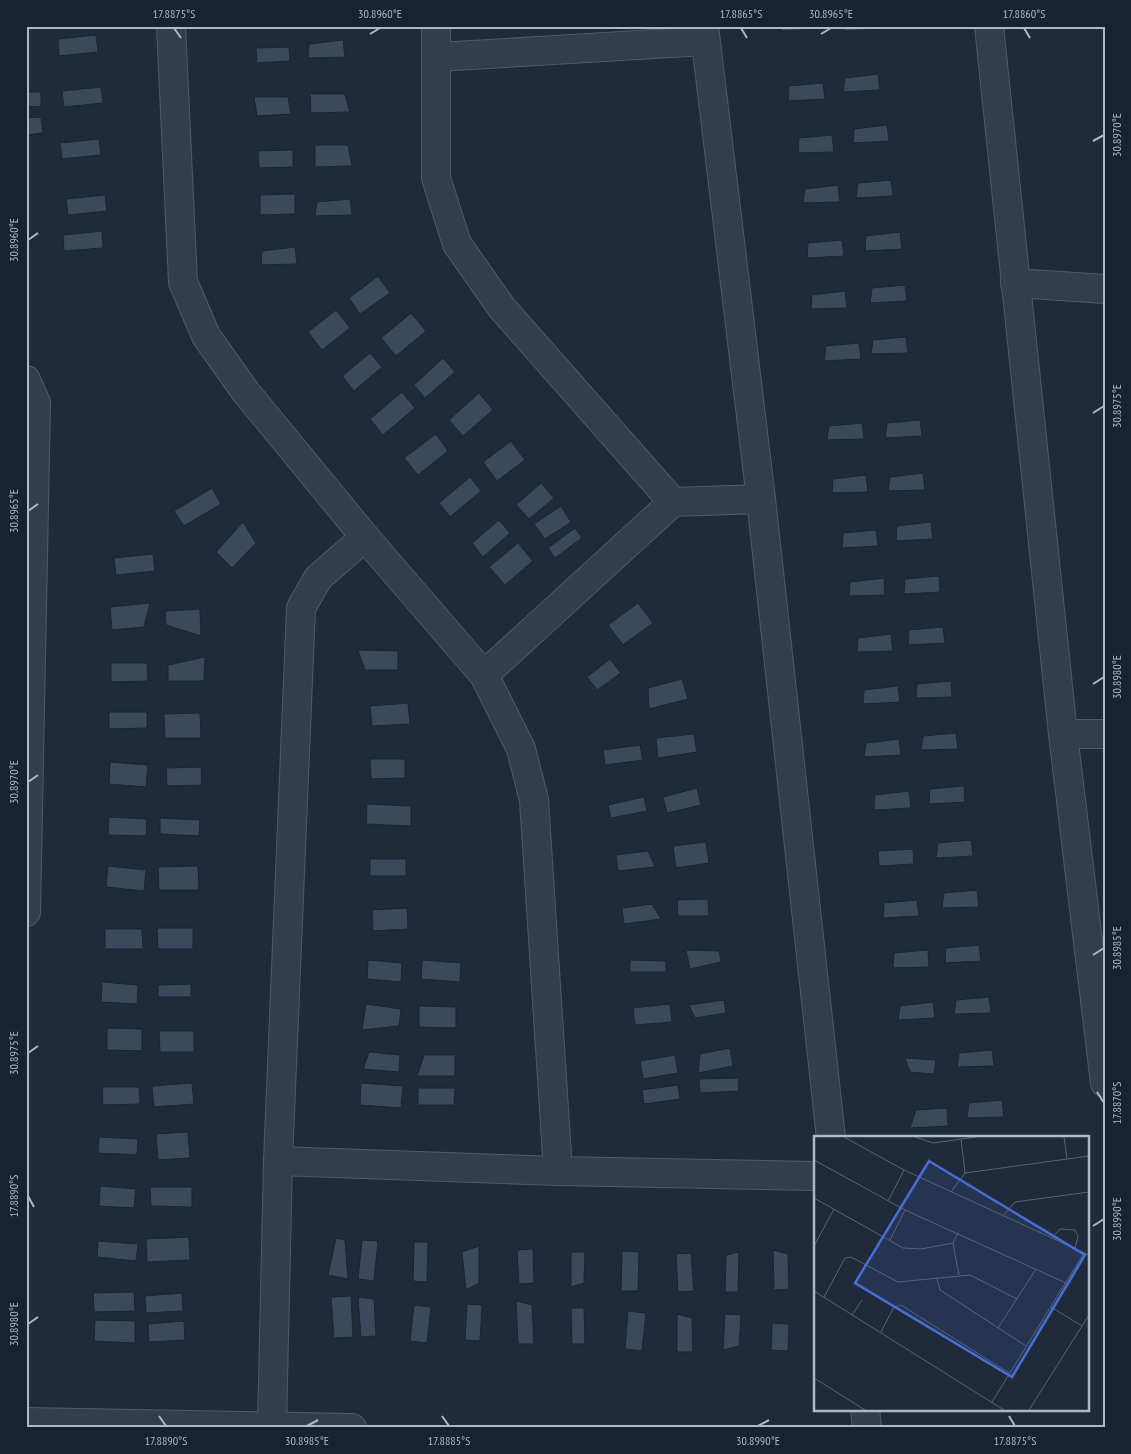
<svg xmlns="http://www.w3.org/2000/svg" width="1131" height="1454" font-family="'PT Sans Narrow',sans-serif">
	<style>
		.building { fill: #3a495b; stroke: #1a2432 }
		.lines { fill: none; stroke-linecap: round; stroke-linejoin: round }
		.minor-casing { stroke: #505b69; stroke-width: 30 }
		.minor { stroke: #333d4b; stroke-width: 28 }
		.ticks { fill: none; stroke: #adb8c8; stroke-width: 2 }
		.inset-road { fill: none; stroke: #586373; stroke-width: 1 }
		.view { fill: #486ed3; fill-opacity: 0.15; stroke: #486ed3; stroke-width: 2.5 }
		.inset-edge { fill: none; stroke: #adb8c8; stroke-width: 2.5 }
		.neatline { fill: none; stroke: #adb8c8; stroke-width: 2 }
		.ticks-label { font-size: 12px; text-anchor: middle; fill: #adb8c8 }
	</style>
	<rect width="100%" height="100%" fill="#1f2b3b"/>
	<g class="building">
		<polygon points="781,26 817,26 817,29 781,31"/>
		<polygon points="845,26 880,26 881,29 844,31"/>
		<polygon points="96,35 98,52 59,56 58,39"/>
		<polygon points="343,40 345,57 308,58 309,44"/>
		<polygon points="289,47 290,61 257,63 256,48"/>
		<polygon points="878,74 880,90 843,92 845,78"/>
		<polygon points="823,83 825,99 788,101 789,86"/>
		<polygon points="101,87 103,103 64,107 62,91"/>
		<polygon points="26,92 41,92 41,107 26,106"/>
		<polygon points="310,94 345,94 350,112 311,113"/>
		<polygon points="254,97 288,97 291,114 257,116"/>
		<polygon points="41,117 43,133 26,135 26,118"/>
		<polygon points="887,125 889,141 853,143 854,129"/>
		<polygon points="832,135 834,152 798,153 799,138"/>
		<polygon points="99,139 101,155 62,159 60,143"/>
		<polygon points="315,145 348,145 352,166 315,167"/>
		<polygon points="293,150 293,167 259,168 258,151"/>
		<polygon points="891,180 893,196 856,198 858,183"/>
		<polygon points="838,185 840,202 803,203 805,189"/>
		<polygon points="295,194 295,214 260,215 260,195"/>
		<polygon points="105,195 107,211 68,215 66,199"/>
		<polygon points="350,199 352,215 315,216 317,202"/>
		<polygon points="26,231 29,270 26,270"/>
		<polygon points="102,231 103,248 64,251 63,235"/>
		<polygon points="900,232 902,249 865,251 866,236"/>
		<polygon points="842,240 844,256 807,258 808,243"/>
		<polygon points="295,247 297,264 261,265 262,251"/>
		<polygon points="378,276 390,293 360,314 349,298"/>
		<polygon points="905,285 907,301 870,303 872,288"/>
		<polygon points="845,291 847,308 811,309 812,295"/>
		<polygon points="336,310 350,328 322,350 308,332"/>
		<polygon points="411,313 426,331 396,356 381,338"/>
		<polygon points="906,337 908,353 871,354 873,340"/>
		<polygon points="859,343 861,359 824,361 826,346"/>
		<polygon points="370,353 382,367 354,391 342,376"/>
		<polygon points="443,358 455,372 425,398 414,385"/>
		<polygon points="402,392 415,408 383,435 370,419"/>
		<polygon points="479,393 493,410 463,436 449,420"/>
		<polygon points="920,420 922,436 885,438 887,423"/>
		<polygon points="862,423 864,439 827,440 829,426"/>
		<polygon points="436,434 448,451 418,475 404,458"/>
		<polygon points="511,441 525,460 497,481 483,462"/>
		<polygon points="923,473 925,490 888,491 890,477"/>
		<polygon points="866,475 868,492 832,493 833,479"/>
		<polygon points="470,477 481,491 450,517 439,503"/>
		<polygon points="541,483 554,498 529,519 516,505"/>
		<polygon points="212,488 221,504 184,526 174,511"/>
		<polygon points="561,506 571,522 545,539 534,524"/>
		<polygon points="499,520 510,533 483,557 472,543"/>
		<polygon points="243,522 256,543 232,568 216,552"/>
		<polygon points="931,522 933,539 896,541 897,526"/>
		<polygon points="575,528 582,538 555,558 548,548"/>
		<polygon points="876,530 878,546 842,548 843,533"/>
		<polygon points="518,543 533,561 505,585 489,567"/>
		<polygon points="153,554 155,571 116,575 114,558"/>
		<polygon points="939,576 940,592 904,594 905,579"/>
		<polygon points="884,578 885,595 849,596 850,582"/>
		<polygon points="150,603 144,627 112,630 110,607"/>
		<polygon points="638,603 653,623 623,645 608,625"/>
		<polygon points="200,609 201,636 166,625 165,611"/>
		<polygon points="943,627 945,643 908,645 909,630"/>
		<polygon points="891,634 893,651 857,652 858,638"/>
		<polygon points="358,650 398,651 398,670 365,670"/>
		<polygon points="205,657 204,681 168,681 168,665"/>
		<polygon points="610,659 621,673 597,690 587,677"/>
		<polygon points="111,663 147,663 148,681 111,682"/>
		<polygon points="682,679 688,699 649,709 648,688"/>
		<polygon points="951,681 952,697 916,698 917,684"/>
		<polygon points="898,686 900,702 863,704 864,690"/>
		<polygon points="408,703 410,724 372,726 370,706"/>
		<polygon points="109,712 147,712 147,728 109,729"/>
		<polygon points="200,713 201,738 165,738 164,714"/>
		<polygon points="956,733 958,749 921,750 923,736"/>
		<polygon points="694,734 697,752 658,758 656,738"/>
		<polygon points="899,739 901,755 864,757 866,743"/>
		<polygon points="640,745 643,760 605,765 603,750"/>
		<polygon points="370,759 405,759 405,778 371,779"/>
		<polygon points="110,762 148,765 146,787 109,784"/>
		<polygon points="201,767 202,785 167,786 166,768"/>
		<polygon points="964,786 965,802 929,804 930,789"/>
		<polygon points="697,788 701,805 667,813 663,797"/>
		<polygon points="909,791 911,808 874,810 875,795"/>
		<polygon points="644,797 647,811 611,818 608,805"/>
		<polygon points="367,804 411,806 411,826 366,824"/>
		<polygon points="109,817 147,819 146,836 108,835"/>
		<polygon points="160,818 200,820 199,836 160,834"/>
		<polygon points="971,840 973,856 936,858 938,843"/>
		<polygon points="706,842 709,863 676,868 673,846"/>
		<polygon points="913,849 914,864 879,866 878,851"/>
		<polygon points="648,851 655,867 618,871 616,855"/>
		<rect x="370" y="859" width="36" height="17"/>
		<polygon points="108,866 146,870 144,891 106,887"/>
		<polygon points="198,866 199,890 159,890 158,867"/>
		<polygon points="977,890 979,907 942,908 944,893"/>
		<polygon points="708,899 709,916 678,916 677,900"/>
		<polygon points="917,900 919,916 883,918 884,903"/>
		<polygon points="652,904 661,919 624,924 622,908"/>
		<polygon points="407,908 408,929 373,931 372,910"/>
		<polygon points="157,928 193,928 193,949 158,949"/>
		<polygon points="105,929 142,929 143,949 105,949"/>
		<polygon points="979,945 981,961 945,963 946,948"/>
		<polygon points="686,950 719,951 721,962 690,969"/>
		<polygon points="928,950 929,967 893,968 894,953"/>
		<polygon points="368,960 402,963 401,982 367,979"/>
		<polygon points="422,960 461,963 460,982 421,979"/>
		<polygon points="630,960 666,961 666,972 630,972"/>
		<polygon points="102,982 138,985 137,1004 101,1002"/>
		<polygon points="191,984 191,997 158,997 158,985"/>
		<polygon points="989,997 991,1013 954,1014 956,1000"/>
		<polygon points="724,1000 726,1013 695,1018 689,1005"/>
		<polygon points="933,1002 935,1018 898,1020 900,1006"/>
		<polygon points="366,1004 401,1009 399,1026 362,1030"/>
		<polygon points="670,1004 672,1022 635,1025 633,1008"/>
		<polygon points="419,1006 456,1007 456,1028 419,1027"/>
		<polygon points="107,1028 142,1029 142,1051 107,1050"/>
		<polygon points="159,1031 194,1031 194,1052 160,1052"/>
		<polygon points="730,1048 733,1066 698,1073 700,1054"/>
		<polygon points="992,1050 994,1066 957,1067 959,1053"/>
		<polygon points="369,1052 400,1055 399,1072 363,1069"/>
		<polygon points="424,1055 455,1055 455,1076 417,1076"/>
		<polygon points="675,1055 678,1073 643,1079 640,1061"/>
		<polygon points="905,1058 936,1060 934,1074 910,1072"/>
		<polygon points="738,1078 739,1091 700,1093 699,1079"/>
		<polygon points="192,1083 194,1104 154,1107 152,1086"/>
		<polygon points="361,1083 403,1086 401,1108 360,1105"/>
		<polygon points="678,1085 680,1099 644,1104 642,1090"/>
		<polygon points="102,1087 139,1087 140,1104 103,1105"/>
		<polygon points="418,1088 455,1088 454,1105 418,1105"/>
		<polygon points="1002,1100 1004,1117 967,1118 969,1103"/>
		<polygon points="947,1108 948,1126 910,1128 916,1110"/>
		<polygon points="188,1132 190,1158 158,1160 156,1134"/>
		<polygon points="99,1137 138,1139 137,1155 98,1153"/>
		<polygon points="100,1186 136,1189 134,1208 99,1206"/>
		<polygon points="150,1187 192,1187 192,1207 151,1206"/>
		<polygon points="189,1237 190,1260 147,1262 146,1239"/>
		<polygon points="336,1238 345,1240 348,1279 328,1275"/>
		<polygon points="362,1240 378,1241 374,1281 358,1279"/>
		<polygon points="98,1241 138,1244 136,1261 97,1257"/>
		<polygon points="414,1242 428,1242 427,1282 413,1281"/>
		<polygon points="479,1246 479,1283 466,1290 462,1252"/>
		<polygon points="533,1249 534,1283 519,1284 517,1250"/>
		<polygon points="773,1250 788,1254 789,1289 774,1290"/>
		<polygon points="622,1251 639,1252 638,1291 621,1291"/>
		<polygon points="571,1252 585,1252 584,1283 571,1287"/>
		<polygon points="739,1252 738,1292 725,1292 726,1255"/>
		<polygon points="691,1253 694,1291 678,1292 676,1254"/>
		<polygon points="134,1292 135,1311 94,1312 93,1293"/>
		<polygon points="182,1293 183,1311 146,1313 145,1296"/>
		<polygon points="351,1296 353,1337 334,1338 331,1297"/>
		<polygon points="358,1297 374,1299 376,1336 361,1337"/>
		<polygon points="516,1301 532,1305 534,1344 518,1344"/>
		<polygon points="467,1304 482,1305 480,1341 465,1340"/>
		<polygon points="414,1305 431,1307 427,1343 410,1341"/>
		<polygon points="571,1308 584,1308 585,1344 572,1344"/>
		<polygon points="628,1311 646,1313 642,1351 625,1349"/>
		<polygon points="677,1314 692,1318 693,1352 677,1352"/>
		<polygon points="725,1314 741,1315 739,1346 723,1350"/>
		<polygon points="95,1320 135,1321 135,1343 94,1341"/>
		<polygon points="184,1321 185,1340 149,1342 148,1324"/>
		<polygon points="772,1323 789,1324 788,1351 771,1350"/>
	</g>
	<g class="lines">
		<defs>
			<g id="minor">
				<polyline points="171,26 183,282 206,336 245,391 365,537 484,675 521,749 534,800 558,1171"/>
				<polyline points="436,26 436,178 457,244 502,308 673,502 761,499"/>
				<polyline points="704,26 761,499 831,1138"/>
				<polyline points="989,26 1063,734 1105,1083"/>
				<polyline points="438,57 705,41"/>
				<polyline points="1015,283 1105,289"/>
				<polyline points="26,380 36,403 26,912"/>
				<polyline points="484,675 673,502"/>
				<polyline points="1063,734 1105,734"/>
				<polyline points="278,1161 558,1171 815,1176"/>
				<polyline points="865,1410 867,1428"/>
				<polyline points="26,1422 352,1428"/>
				<polyline points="272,1425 278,1161 301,608 318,578 365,537"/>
			</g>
		</defs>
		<use href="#minor" class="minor-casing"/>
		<use href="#minor" class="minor"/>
	</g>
	<path class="ticks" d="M 174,28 L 181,38M 741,28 L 747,38M 1024,28 L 1030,38M 370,34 L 380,28M 821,34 L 831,28M 1093,141 L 1104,135M 28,240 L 38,233M 1093,413 L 1104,406M 28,511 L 38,504M 1093,684 L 1104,677M 28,782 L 38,775M 1093,955 L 1104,948M 28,1053 L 38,1046M 1097,1092 L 1104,1103M 28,1196 L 34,1207M 1093,1226 L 1104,1219M 28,1324 L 38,1317M 159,1416 L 166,1426M 442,1416 L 449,1426M 1009,1416 L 1015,1426M 307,1426 L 318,1420M 758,1426 L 769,1420"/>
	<g transform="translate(814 1136)">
		<rect width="275" height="275" fill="#1f2b3b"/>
		<path class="inset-road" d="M 30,1 L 90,34 L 275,119M 101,1 L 119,7 L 162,1M 250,1 L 253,23M 147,3 L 151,37M 0,24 L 91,74 L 252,147M 137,56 L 151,37 L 275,20M 0,62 L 89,112 L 107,113 L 139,107 L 144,97M 74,65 L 90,34M 189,80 L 201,66 L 275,56M 238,102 L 246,93 L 261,94 L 264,100 L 261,113M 76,104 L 91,74M 139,107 L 145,139M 0,110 L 20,73M 123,143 L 126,154 L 212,210M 0,155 L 190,274M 10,161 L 31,122 L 37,121 L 84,146 L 156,139 L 203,163M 237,171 L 268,190M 38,179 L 48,164M 184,192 L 222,133M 67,196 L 80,171 L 87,169 L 195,237M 0,242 L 51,274M 178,266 L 270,117M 215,274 L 275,179"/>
		<path class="view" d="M 115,25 L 271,119 L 198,241 L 41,147 Z"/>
		<rect width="275" height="275" class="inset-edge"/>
	</g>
	<rect width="1131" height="1454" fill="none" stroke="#182230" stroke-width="55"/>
	<rect x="28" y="28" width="1076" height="1398" class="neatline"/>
	<g class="ticks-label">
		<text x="174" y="18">17.8875°S</text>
		<text x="380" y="18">30.8960°E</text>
		<text x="741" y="18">17.8865°S</text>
		<text x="831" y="18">30.8965°E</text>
		<text x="1024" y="18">17.8860°S</text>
		<text transform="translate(1117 135) rotate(-90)" y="4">30.8970°E</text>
		<text transform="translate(14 240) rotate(-90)" y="4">30.8960°E</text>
		<text transform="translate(1117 406) rotate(-90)" y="4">30.8975°E</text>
		<text transform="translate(14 511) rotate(-90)" y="4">30.8965°E</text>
		<text transform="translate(1117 677) rotate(-90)" y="4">30.8980°E</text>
		<text transform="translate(14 782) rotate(-90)" y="4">30.8970°E</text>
		<text transform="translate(1117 948) rotate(-90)" y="4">30.8985°E</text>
		<text transform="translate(14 1053) rotate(-90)" y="4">30.8975°E</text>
		<text transform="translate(1117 1103) rotate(-90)" y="4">17.8870°S</text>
		<text transform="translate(14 1196) rotate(-90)" y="4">17.8890°S</text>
		<text transform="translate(1117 1219) rotate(-90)" y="4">30.8990°E</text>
		<text transform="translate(14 1324) rotate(-90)" y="4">30.8980°E</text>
		<text x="166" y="1445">17.8890°S</text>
		<text x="307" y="1445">30.8985°E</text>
		<text x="449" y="1445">17.8885°S</text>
		<text x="758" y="1445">30.8990°E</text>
		<text x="1015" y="1445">17.8875°S</text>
	</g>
</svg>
